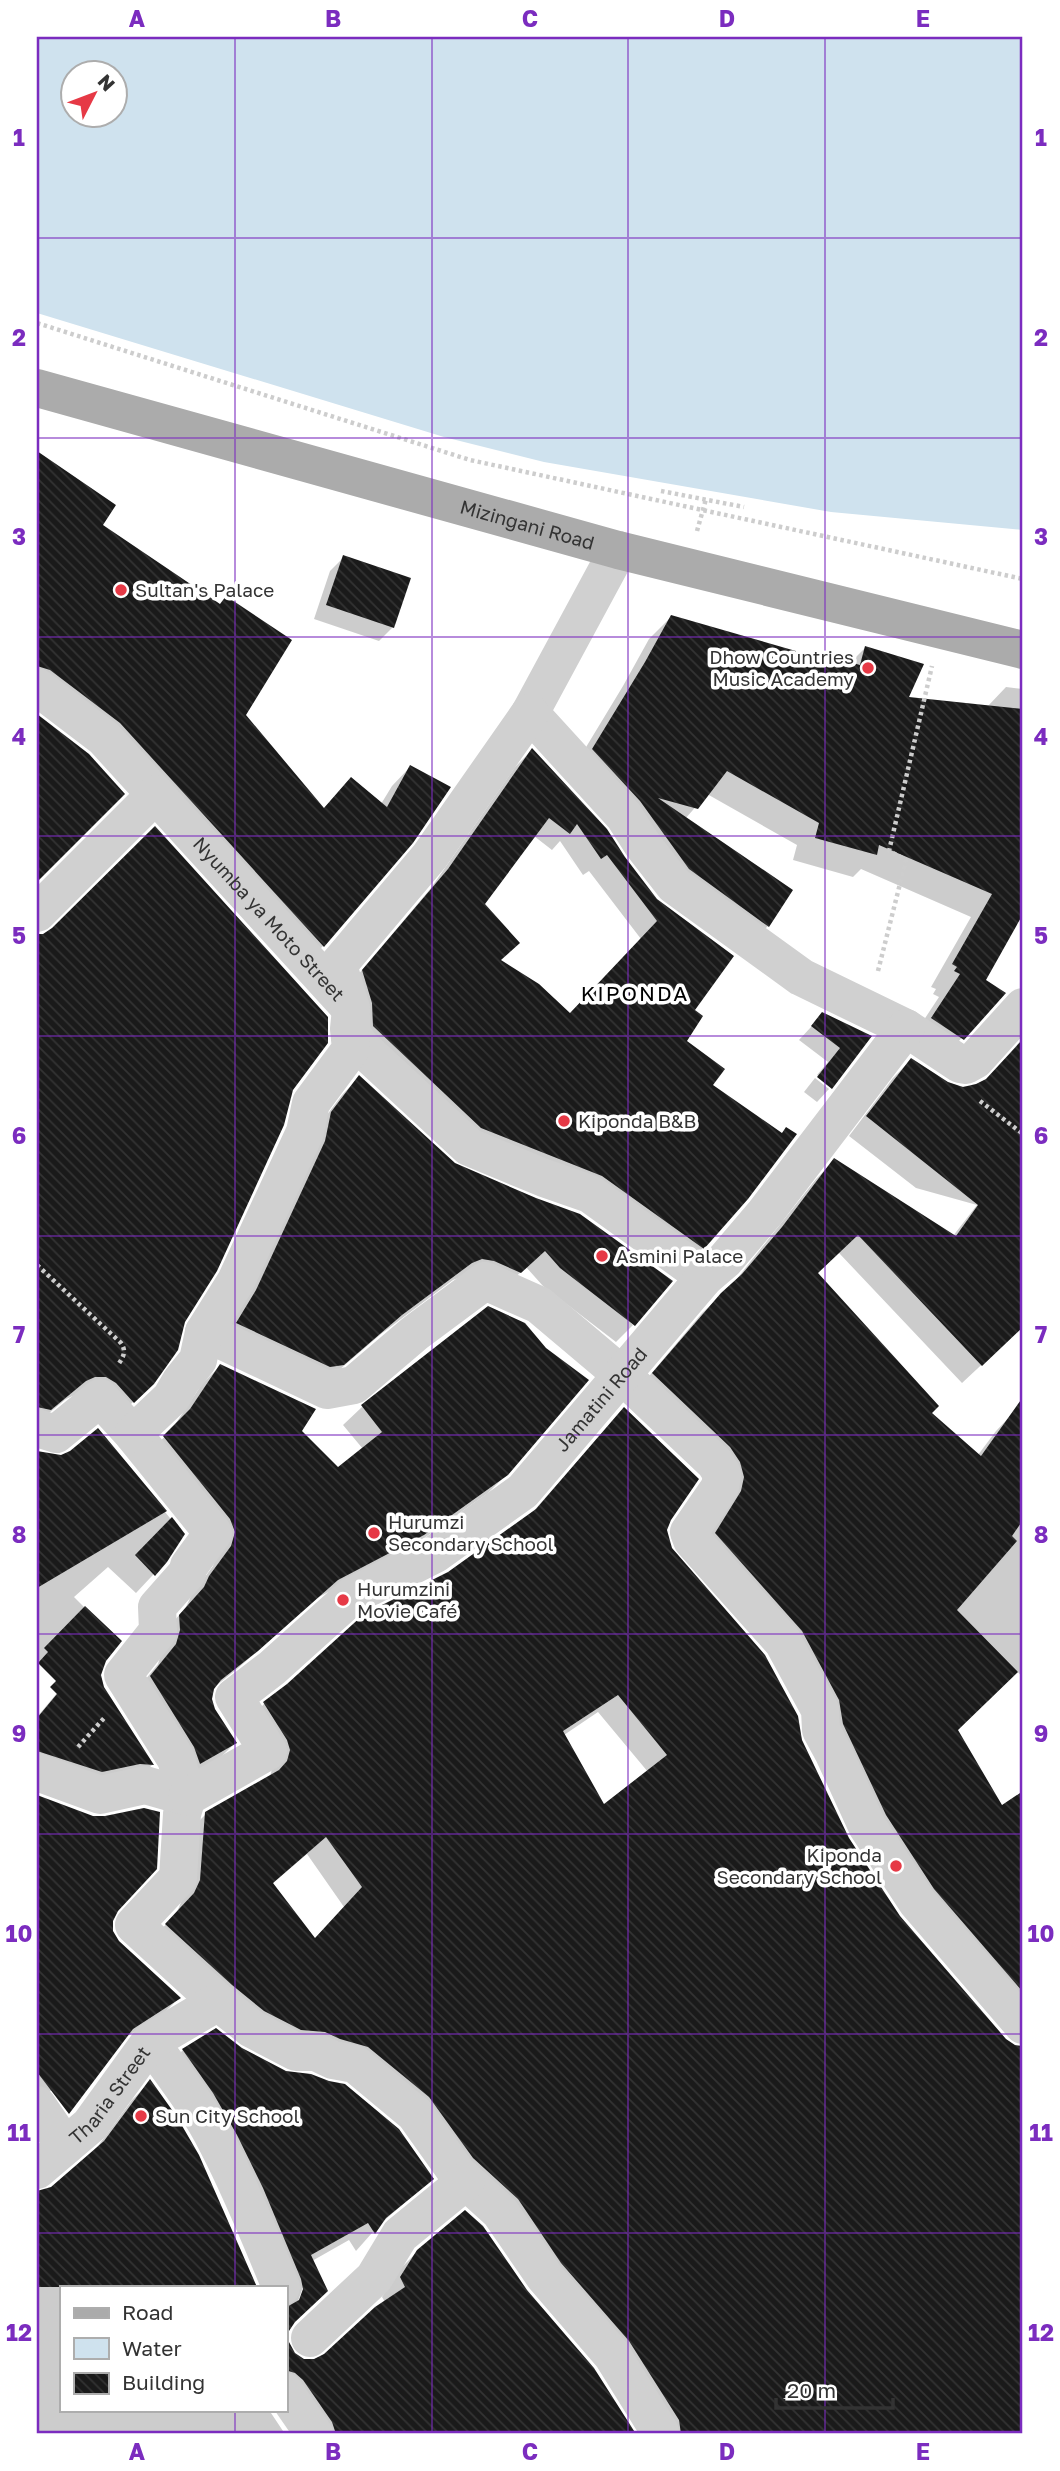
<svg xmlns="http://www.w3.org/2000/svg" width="1060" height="2471" font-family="'Golos Text',sans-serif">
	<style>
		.water { fill: #cfe2ee; fill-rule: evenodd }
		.shadow { fill: #0003; fill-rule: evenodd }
		.building { fill: url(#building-back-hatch); fill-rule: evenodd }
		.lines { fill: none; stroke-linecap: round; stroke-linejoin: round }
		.path { stroke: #cdcdcd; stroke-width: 4.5; stroke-dasharray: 3.5 3.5; stroke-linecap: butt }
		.minor { stroke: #d0d0d0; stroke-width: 38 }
		.major { stroke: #ababab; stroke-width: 38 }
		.grid { fill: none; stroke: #7b2cbf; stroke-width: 2; stroke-opacity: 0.55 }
		.poi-dot { fill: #e63946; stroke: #fff; stroke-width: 2.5 }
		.labels { text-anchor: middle; stroke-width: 7; stroke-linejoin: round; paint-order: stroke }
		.street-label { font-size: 19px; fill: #333; stroke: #fff }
		.poi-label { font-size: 19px; fill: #333; stroke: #fff; text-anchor: start }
		.neighbourhood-label { font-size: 21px; letter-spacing: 2px; fill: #000; stroke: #fff }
		.neatline { fill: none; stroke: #7b2cbf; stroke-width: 2.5 }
		.grid-label { font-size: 23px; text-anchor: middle; font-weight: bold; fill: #7b2cbf }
	</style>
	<defs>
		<pattern id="building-back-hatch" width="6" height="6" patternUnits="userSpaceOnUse" patternTransform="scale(1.75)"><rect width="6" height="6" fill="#1a1a1a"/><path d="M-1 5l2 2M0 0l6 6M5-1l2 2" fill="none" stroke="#333"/></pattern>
	</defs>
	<rect width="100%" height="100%" fill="#fff"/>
	<path class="water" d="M 37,37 L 1023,37 L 1023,530 L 831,512 L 544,462 L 444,437 L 37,313 ZM 74,74 L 116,74 L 116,116 L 74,116 Z"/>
	<g class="shadow">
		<polygon points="37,453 113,506 100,525 244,715 323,809 351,779 381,804 392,786 410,767 411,842 323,946 305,964 37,692 37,596 52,581 89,594 37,559"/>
		<polygon points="344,557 393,627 379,641 314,619 330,571"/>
		<polygon points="671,617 833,663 835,660 849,664 865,648 906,699 987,707 1006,687 1023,689 1023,907 983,980 1003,994 940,1061 910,1041 939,997 933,994 936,989 931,987 971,917 861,869 853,877 793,860 797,845 707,794 685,819 768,926 745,948 571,772 623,686 649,639"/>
		<polygon points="37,716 88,755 123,794 37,880"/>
		<path d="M 532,750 L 656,900 L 692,1011 L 684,1041 L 710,1086 L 781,1134 L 786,1129 L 703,1248 L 685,1265 L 464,1145 L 356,1043 L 346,989 L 431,888 L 515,767 ZM 534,836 L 552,850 L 560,841 L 583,875 L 589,871 L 641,939 L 570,1015 L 499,961 L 483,904 Z"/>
		<polygon points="37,936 44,936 292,1090 152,1383 115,1420 75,1395 66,1399 37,1423"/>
		<polygon points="823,1014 870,1037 831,1087 817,1075 828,1062 799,1040"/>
		<polygon points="1023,1038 1023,1217 1011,1214 1023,1225 1023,1326 962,1383 839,1253 816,1274 929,1413 978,1455 996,1431 1014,1412 1023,1419 1023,1678 1017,1671 956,1730 1001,1807 1021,1795 1023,1798 1023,2033 916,1907 821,1719 698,1552 726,1497 635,1393 702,1313 732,1285 816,1179 835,1160 953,1236 977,1205 916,1188 849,1136 893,1078 911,1060 955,1087 976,1086 985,1082"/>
		<polygon points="359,1077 633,1325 616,1342 543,1286 526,1267 502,1290 464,1276 453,1280 381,1334 325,1382 219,1341 314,1132 342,1095"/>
		<polygon points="815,1078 829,1089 817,1102 804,1092"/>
		<polygon points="488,1308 507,1474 488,1493 403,1553 317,1598 237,1669 212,1689 211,1699 214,1709 235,1743 217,1761 182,1781 132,1696 158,1664 162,1650 162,1635 186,1607 191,1596 213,1566 217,1551 146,1456 172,1429 202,1384 220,1366 299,1431 338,1470 363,1449 343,1425 362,1407"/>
		<path d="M 624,1409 L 669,1519 L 665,1530 L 670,1549 L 800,1741 L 847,1839 L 899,1917 L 1005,2041 L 1016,2048 L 1023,2048 L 1023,2434 L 657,2434 L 411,2116 L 148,1943 L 176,1914 L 182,1900 L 188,1832 L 207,1813 L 270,1777 L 272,1769 L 246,1722 L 264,1704 L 530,1515 ZM 598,1712 L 648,1772 L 604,1806 L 564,1735 ZM 307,1854 L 344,1907 L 314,1940 L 272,1884 Z"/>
		<polygon points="98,1430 183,1534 166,1561 136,1593 108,1567 74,1597 99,1622 81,1640 37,1664 37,1453 60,1457 70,1453"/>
		<polygon points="92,1651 104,1661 99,1675 103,1687 152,1765 134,1783 37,1774 37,1717"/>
		<polygon points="37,1797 92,1817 116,1910 111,1920 111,1931 118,1942 179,1998 161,2016 124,2038 91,2076 37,2096"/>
		<polygon points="183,2050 432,2179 379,2225 356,2251 349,2240 312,2261 288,2330 287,2343 293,2355 304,2361 315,2361 325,2356 385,2302 382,2297 399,2270 418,2251 526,2291 593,2369 632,2434 310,2434 285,2399 285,2287 165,2068"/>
		<polygon points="150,2082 197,2156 255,2287 61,2287 61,2410 269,2410 285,2434 37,2434 37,2193 52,2188 92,2154 132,2100"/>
	</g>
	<g class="building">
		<polygon points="37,451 116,505 103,525 220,604 226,596 292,640 246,715 324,808 351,777 387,807 410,765 451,787 413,843 324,947 120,723 50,670 37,666"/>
		<polygon points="343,555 411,578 394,628 326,605"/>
		<polygon points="671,615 834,662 835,658 860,665 865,646 924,664 909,697 1023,709 1023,914 986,980 1006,993 964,1040 931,1018 960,974 954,971 957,967 952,964 992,894 879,845 877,855 815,838 819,823 727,771 698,809 658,798 793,890 769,927 689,869 640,801 592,749 645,662"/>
		<polygon points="37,714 89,754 125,794 37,882"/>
		<path d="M 532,748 L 607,829 L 625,857 L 657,899 L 734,956 L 695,1010 L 703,1016 L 687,1041 L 725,1069 L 713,1085 L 782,1133 L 786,1127 L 797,1134 L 748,1199 L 704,1249 L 602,1176 L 481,1128 L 373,1026 L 372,1003 L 362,970 L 448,869 ZM 549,818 L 570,834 L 577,824 L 601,859 L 607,855 L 657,921 L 570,1013 L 539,984 L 501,960 L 520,943 L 485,904 Z"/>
		<polygon points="155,826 328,1017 328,1043 293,1090 284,1125 217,1271 185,1322 178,1350 154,1384 134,1403 116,1383 106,1377 95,1377 86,1381 51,1410 37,1407 37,934 43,934 52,928"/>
		<polygon points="822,1012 872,1036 832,1089 817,1077 840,1048 811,1026"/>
		<polygon points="1023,1039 1023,1327 982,1366 858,1235 818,1273 939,1406 932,1413 981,1456 1023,1397 1023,1520 1012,1536 1017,1541 957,1610 1018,1672 958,1730 1002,1805 1023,1791 1023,1992 934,1889 886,1815 843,1724 839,1700 802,1631 715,1533 741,1491 744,1477 740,1462 730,1447 652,1373 721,1293 742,1274 782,1227 834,1158 956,1236 978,1205 866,1116 911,1058 948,1082 963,1087 976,1084 986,1079"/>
		<polygon points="359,1075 455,1163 536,1198 580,1214 673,1281 635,1326 560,1268 545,1251 521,1273 494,1261 482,1259 472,1263 402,1315 344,1365 330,1367 236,1323 256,1290 325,1141 331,1112"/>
		<polygon points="488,1306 525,1323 546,1348 589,1380 508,1475 424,1535 338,1580 258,1651 221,1680 214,1689 212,1699 215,1709 237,1743 200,1764 194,1747 150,1676 176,1644 180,1630 179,1615 204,1587 209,1576 231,1546 235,1532 230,1519 163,1436 190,1409 220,1364 316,1409 302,1431 338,1467 382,1432 361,1405"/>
		<path d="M 624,1407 L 699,1479 L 671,1520 L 667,1530 L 672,1548 L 765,1655 L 798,1716 L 802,1740 L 849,1838 L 900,1916 L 1006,2039 L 1015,2045 L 1023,2046 L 1023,2434 L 681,2434 L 679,2420 L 629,2341 L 561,2263 L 518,2199 L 473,2158 L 429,2097 L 368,2047 L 340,2039 L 325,2032 L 301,2030 L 264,2011 L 232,1985 L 165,1924 L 194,1893 L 200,1880 L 205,1812 L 279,1770 L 287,1761 L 290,1750 L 287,1740 L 263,1702 L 287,1684 L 364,1614 L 448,1572 L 536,1509 ZM 618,1695 L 667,1755 L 604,1804 L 563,1731 ZM 326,1837 L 362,1887 L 315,1938 L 273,1883 Z"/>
		<polygon points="98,1428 167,1511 37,1588 37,1451 61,1455 70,1451"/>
		<polygon points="172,1517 185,1534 167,1562 155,1576 135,1555"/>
		<polygon points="85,1606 122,1641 106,1661 101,1675 104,1687 154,1765 140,1764 102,1772 37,1751 37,1718 57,1694 50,1687 56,1681 38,1663 48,1652 44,1648"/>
		<polygon points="37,1795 93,1816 105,1816 144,1808 160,1812 157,1869 118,1911 113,1921 113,1931 119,1941 181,1998 133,2029 69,2114 37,2072"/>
		<polygon points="216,2028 242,2048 286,2071 311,2074 329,2081 345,2084 399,2129 434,2179 386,2218 375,2234 368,2223 311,2255 328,2291 295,2322 289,2331 289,2342 295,2353 304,2359 314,2359 324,2354 375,2307 405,2287 400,2277 417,2250 465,2210 483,2226 527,2290 594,2368 636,2434 336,2434 332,2422 303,2380 295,2373 285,2370 285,2308 299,2300 303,2289 301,2279 263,2188 237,2135 213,2093 182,2049"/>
		<polygon points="150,2079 177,2117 199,2155 257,2287 37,2287 37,2191 51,2187 104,2141"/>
	</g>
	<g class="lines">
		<g class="path">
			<polyline points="37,323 470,460 1023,579"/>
			<polyline points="661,491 744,507"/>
			<polyline points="697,531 706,499"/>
			<polyline points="878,971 906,860 889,851 932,666"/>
			<polyline points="980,1101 1023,1134"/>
			<path d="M 37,1265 L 121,1343 C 127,1352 123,1357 118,1365"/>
			<polyline points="78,1747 105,1717"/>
		</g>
		<g class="minor">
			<polyline points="618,550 530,713 624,816 642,844 674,885 801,977 906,1028 960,1064 966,1065 975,1060 1023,1007"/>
			<path id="s1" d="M 37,687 L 104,738 L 351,1009 L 351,1033 L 361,1047 L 469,1147 L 544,1178 L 590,1194 L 705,1277"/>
			<polyline points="37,913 156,794"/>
			<polyline points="204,1332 327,1390 354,1385 415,1333 485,1281 539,1305 622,1375 715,1463 722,1474 720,1487 689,1532 692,1540 783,1642 820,1710 821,1730 834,1754 867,1826 917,1902 1023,2025"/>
			<polyline points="37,1428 56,1434 100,1398 133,1434 213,1533 189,1566 187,1573 157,1607 158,1631 123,1675 176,1759 187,1797 182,1814 178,1878 134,1925 218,2002 252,2029 296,2052 316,2052 333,2060 355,2064 415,2114 457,2173 500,2212 544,2276 612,2355 660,2432 659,2434"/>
			<polyline points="133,1434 171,1398 181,1381 198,1360 204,1332 236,1281 305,1132 311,1103 351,1049 349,1029 351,1009 338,965 430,856 530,713"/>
			<polyline points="37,1772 100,1795 145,1785 187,1797"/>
			<path id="s2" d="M 187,1797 L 268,1751 L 234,1697 L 272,1668 L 352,1596 L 435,1554 L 523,1491 L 705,1277 L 725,1260 L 765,1213 L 906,1028"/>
			<path d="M 150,2042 C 174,2075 200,2108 218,2145 C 242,2191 261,2239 281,2287"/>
			<polyline points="37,2105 65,2146"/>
			<path id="s3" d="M 37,2170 L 90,2125 L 150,2042 L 218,2002"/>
			<polyline points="310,2338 374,2278 400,2235 466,2181"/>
			<polyline points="285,2392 314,2434"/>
		</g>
		<path class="major" id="s4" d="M 37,388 L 618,550 L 1023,650"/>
	</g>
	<path class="grid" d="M 235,37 L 235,2287M 432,37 L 432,2434M 628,37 L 628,2434M 825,37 L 825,2434M 37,238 L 1023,238M 37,438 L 1023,438M 37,637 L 1023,637M 37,836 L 1023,836M 37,1036 L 1023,1036M 37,1236 L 1023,1236M 37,1435 L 1023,1435M 37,1634 L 1023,1634M 37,1834 L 1023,1834M 37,2034 L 1023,2034M 37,2233 L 1023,2233M 235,2410 L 235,2434"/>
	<g class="poi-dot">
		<circle cx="121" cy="590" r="7"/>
		<circle cx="868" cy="668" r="7"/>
		<circle cx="564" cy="1121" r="7"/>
		<circle cx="602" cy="1256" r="7"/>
		<circle cx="374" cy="1533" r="7"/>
		<circle cx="343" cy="1600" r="7"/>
		<circle cx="896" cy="1866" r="7"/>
		<circle cx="141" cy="2116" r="7"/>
	</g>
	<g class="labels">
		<g class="street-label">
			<text dy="7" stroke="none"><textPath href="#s4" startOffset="509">Mizingani Road</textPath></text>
			<text dy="7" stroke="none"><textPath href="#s1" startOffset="329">Nyumba ya Moto Street</textPath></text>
			<text dy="7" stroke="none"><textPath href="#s2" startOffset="634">Jamatini Road</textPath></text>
			<text dy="7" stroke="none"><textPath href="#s3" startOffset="105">Tharia Street</textPath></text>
		</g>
		<g class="poi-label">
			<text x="135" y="597">Sultan's Palace</text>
			<text x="854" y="664" text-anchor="end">Dhow Countries<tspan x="854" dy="22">Music Academy</tspan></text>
			<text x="578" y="1128">Kiponda B&amp;B</text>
			<text x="616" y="1263">Asmini Palace</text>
			<text x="388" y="1529">Hurumzi<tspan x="388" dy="22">Secondary School</tspan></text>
			<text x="357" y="1596">Hurumzini<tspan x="357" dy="22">Movie Café</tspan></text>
			<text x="882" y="1862" text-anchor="end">Kiponda<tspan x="882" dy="22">Secondary School</tspan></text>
			<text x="155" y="2123">Sun City School</text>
		</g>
		<g class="neighbourhood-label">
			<text x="635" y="1001">KIPONDA</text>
		</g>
	</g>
	<rect width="1060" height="2471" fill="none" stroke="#ffffff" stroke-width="77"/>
	<rect x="60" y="2286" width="228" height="126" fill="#ffffff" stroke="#adadad" stroke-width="2"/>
	<rect x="74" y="2308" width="35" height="10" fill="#ababab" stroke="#adadad" stroke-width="2"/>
	<text x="122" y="2320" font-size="21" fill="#333333">Road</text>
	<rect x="74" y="2338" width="35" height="21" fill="#cfe2ee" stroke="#adadad" stroke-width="2"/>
	<text x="122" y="2356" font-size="21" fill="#333333">Water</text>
	<rect x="74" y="2373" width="35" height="21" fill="url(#building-back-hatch)" stroke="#adadad" stroke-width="2"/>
	<text x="122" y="2390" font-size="21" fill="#333333">Building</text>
	<g transform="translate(94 94) rotate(48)"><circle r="33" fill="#ffffff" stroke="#adadad" stroke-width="2"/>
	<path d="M0-5L12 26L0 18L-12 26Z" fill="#e63946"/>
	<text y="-10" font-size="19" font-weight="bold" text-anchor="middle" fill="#333333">N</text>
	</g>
	<path d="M776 2398v10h117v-10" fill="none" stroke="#333333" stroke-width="3.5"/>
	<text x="787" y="2398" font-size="21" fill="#333333" stroke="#ffffff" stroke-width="5" paint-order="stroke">20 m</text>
	<rect x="38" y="38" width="983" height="2394" class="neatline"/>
	<g class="grid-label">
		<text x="137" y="27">A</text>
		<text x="333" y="27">B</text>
		<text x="530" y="27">C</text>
		<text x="727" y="27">D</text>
		<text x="923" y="27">E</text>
		<text x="19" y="146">1</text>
		<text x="1041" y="146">1</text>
		<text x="19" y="346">2</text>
		<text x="1041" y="346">2</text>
		<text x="19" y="545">3</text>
		<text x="1041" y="545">3</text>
		<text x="19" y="745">4</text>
		<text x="1041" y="745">4</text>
		<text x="19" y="944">5</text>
		<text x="1041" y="944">5</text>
		<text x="19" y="1144">6</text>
		<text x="1041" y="1144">6</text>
		<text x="19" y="1343">7</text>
		<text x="1041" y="1343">7</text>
		<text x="19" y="1543">8</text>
		<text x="1041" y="1543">8</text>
		<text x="19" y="1742">9</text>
		<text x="1041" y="1742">9</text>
		<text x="19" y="1942">10</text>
		<text x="1041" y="1942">10</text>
		<text x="19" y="2141">11</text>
		<text x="1041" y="2141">11</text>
		<text x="19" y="2341">12</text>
		<text x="1041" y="2341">12</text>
		<text x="137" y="2460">A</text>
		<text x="333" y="2460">B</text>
		<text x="530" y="2460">C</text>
		<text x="727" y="2460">D</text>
		<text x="923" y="2460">E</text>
	</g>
</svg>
